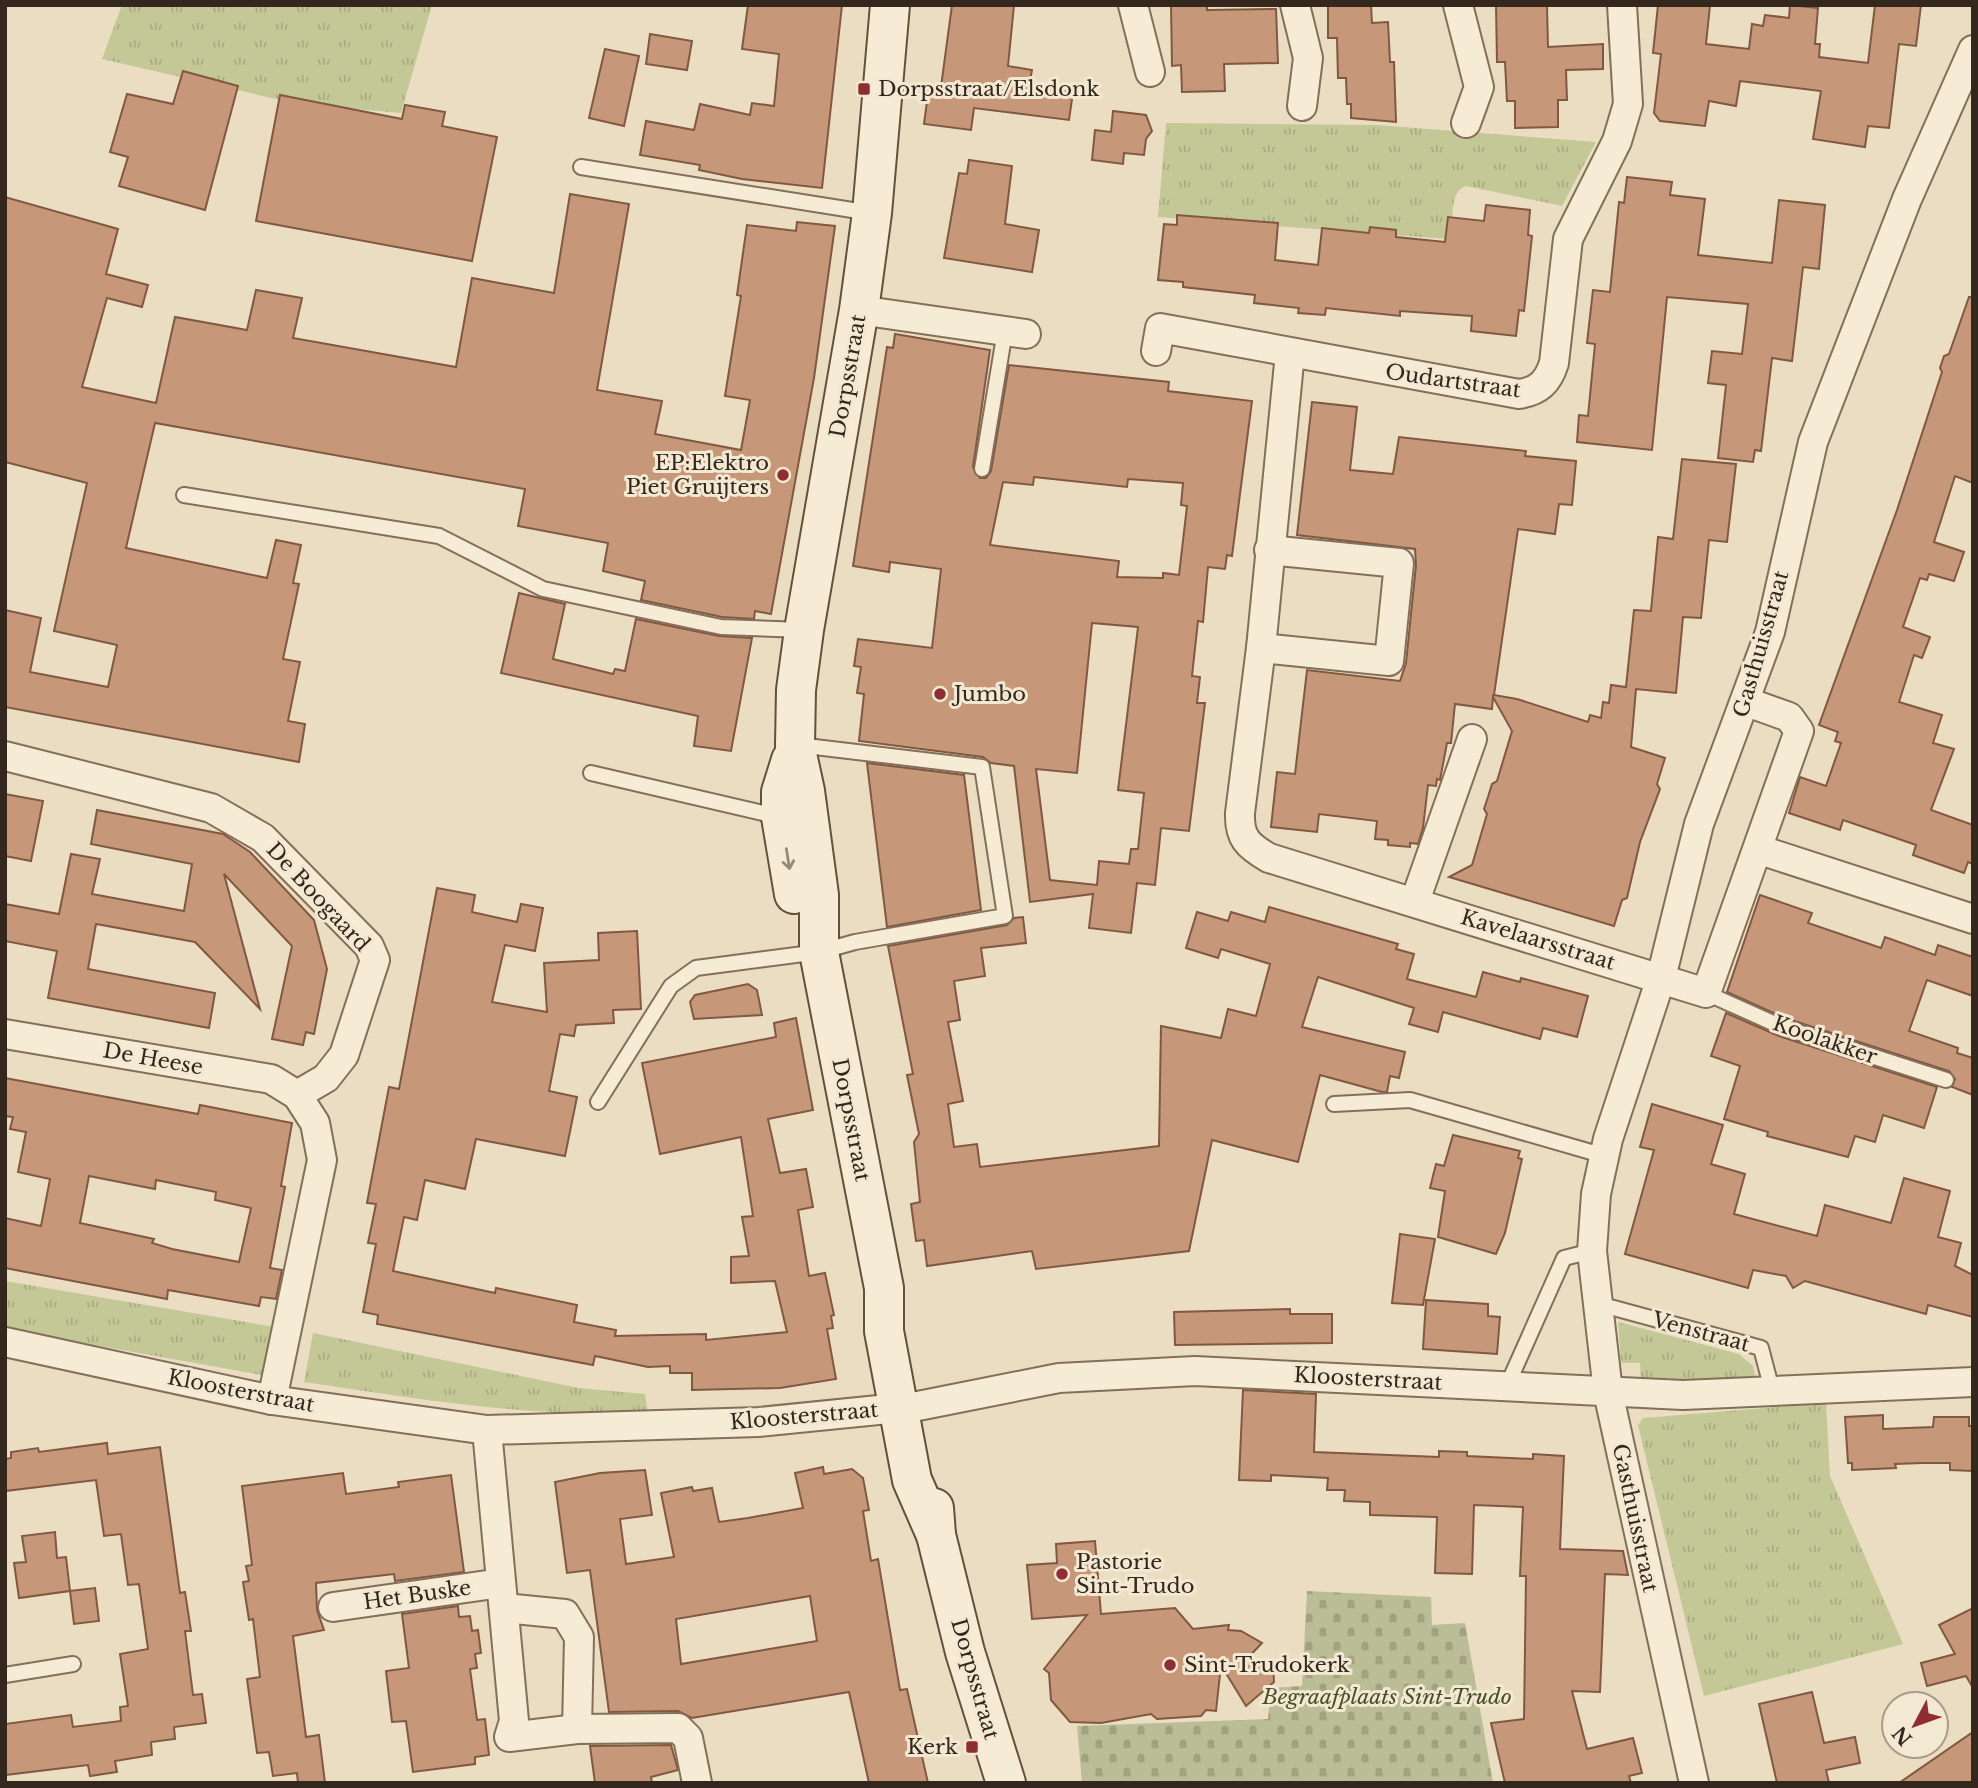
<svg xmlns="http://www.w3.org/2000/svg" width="1978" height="1788" font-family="'Libre Baskerville',serif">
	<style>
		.grass { fill: url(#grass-tufts) }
		.cemetery { fill: url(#cemetery-stones) }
		.building { fill: #c7977a; stroke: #815841; stroke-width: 2; fill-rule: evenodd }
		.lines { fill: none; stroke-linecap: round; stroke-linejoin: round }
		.lane-casing { stroke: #836f5a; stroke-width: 18 }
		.street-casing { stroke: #836f5a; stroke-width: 32 }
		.secondary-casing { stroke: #65503d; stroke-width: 42 }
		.lane { stroke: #f6ebd4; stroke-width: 14 }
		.street { stroke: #f6ebd4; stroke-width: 28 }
		.secondary { stroke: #f6ebd4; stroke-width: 38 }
		.oneway { stroke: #958a79 }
		.poi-dot { fill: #8f2e32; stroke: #f3e8d1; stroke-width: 2.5 }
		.labels { text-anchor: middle; stroke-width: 6; stroke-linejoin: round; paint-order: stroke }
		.poi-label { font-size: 21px; fill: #34281e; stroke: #f3e8d1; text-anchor: start }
		.street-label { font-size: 21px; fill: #34281e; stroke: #f3e8d1 }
		.park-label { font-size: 21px; font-style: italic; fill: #464f25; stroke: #f3e8d1 }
	</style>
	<defs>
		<pattern id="grass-tufts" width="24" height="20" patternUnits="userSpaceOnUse" patternTransform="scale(1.75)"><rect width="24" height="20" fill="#c4c896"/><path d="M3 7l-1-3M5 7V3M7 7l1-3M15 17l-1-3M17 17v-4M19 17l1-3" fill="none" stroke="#a9ac81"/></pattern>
		<pattern id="cemetery-stones" width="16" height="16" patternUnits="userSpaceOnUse" patternTransform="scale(1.75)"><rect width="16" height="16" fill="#babd95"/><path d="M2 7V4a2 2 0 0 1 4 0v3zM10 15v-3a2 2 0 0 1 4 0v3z" fill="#a0a280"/></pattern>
	</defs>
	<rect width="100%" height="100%" fill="#ebddc2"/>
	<g class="grass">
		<polygon points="122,5 432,5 401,113 298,104 102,59"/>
		<path d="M 1166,123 L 1376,125 L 1596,142 L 1562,206 L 1466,186 C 1449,191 1453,220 1452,235 L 1448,239 L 1158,217 Z"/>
		<polygon points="5,1281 281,1328 272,1377 5,1329"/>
		<polygon points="1618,1322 1739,1354 1753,1366 1756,1382 1670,1386 1670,1378 1641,1380 1640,1363 1621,1363"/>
		<path d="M 313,1333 L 579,1388 L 645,1394 L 648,1413 C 532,1418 418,1399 304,1382 Z"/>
		<polygon points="1826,1403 1830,1476 1903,1644 1704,1696 1638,1425 1643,1418"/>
	</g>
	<polygon class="cemetery" points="1307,1591 1431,1597 1432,1625 1465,1623 1493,1783 1082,1783 1077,1726 1268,1719 1271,1688 1302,1686"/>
	<g class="building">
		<polygon points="748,5 842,5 822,188 742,179 699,170 700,165 640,155 646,121 694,130 700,104 750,115 752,103 774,106 779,54 742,49"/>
		<polygon points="952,5 1014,5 1008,66 1032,70 1029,86 1073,92 1069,120 974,108 971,130 924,124 929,86 941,87"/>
		<polygon points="1171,5 1207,5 1207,10 1276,9 1278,63 1224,64 1225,91 1182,92 1181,65 1172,66"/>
		<polygon points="1328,5 1371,5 1372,23 1388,22 1390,62 1394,62 1396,122 1351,118 1351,104 1347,104 1346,78 1338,78 1337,38 1328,38"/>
		<polygon points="1496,5 1547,5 1548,47 1603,44 1603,69 1566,70 1567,100 1558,100 1558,127 1515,128 1515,101 1507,101 1505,62 1497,62"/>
		<polygon points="1658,5 1710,5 1706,44 1749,49 1752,24 1763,26 1765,15 1789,18 1790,5 1818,8 1815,44 1820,44 1819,57 1868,63 1875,5 1921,5 1916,46 1899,44 1889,128 1868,126 1865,147 1813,139 1821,91 1740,81 1736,106 1709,101 1705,126 1660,121 1654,113 1661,54 1653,53"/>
		<polygon points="650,34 692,41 687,70 646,64"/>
		<polygon points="605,49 639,56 624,126 589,118"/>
		<polygon points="183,71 238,86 205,210 119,186 128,157 110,152 127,94 173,104"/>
		<polygon points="280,95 402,119 405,105 445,112 442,126 497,137 472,261 256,221"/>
		<polygon points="1113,111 1146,115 1152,131 1146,139 1144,155 1124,153 1123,164 1092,160 1095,130 1111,132"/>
		<polygon points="969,160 1012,166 1005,224 1039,230 1032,272 944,258 959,173 967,174"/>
		<polygon points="1627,177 1672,182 1670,195 1705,199 1698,255 1772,263 1779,200 1825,205 1819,269 1803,267 1792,361 1772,358 1761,451 1755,450 1753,462 1718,458 1726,385 1708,383 1712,351 1742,354 1748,304 1667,297 1652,450 1577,442 1579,415 1588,416 1595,344 1587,343 1593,290 1610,292 1619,202 1624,203"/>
		<polygon points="570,194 629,204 597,390 662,401 655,434 741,450 750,400 725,396 741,296 737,295 747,225 796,231 797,222 835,226 814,378 771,614 755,611 754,619 722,617 641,600 645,581 603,571 608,543 518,526 525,489 155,423 126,548 267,578 276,540 301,545 293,583 299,584 283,659 300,662 288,721 305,724 299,762 5,707 5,610 41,618 30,672 108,687 117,645 54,631 87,483 5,462 5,197 118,229 106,274 148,285 142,307 107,298 82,387 156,403 175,317 247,330 256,290 302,298 293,338 456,367 472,278 554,293"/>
		<polygon points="1486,205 1530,210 1528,235 1532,236 1524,311 1519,310 1516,336 1471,331 1472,316 1400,311 1400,316 1326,308 1325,315 1298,313 1299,308 1254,303 1255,295 1183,287 1183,282 1158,280 1164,224 1177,225 1177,215 1278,223 1275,260 1318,265 1322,228 1369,233 1370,227 1396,230 1396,237 1445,242 1448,217 1484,221"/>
		<polygon points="1969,297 1973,297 1973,483 1955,476 1934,542 1964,552 1954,581 1929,574 1927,580 1920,578 1903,627 1930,637 1922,658 1914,655 1899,702 1942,715 1933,743 1954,749 1931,810 1973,825 1973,864 1968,862 1964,873 1913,855 1916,845 1893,837 1843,820 1840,830 1789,813 1800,777 1826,786 1841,743 1835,741 1838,732 1819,725 1897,510 1942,372 1940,368 1944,356 1949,354"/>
		<path d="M 895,334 L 990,350 L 973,467 L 980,478 L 986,478 L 991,471 L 1009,365 L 1169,382 L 1168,391 L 1252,401 L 1232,556 L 1227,555 L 1225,569 L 1208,567 L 1203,622 L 1198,621 L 1192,676 L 1200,677 L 1197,703 L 1205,703 L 1189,831 L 1161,828 L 1155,885 L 1137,883 L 1131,933 L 1089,928 L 1093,894 L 1030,902 L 1014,766 L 991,763 L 983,757 L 859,741 L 864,694 L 857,693 L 861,667 L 854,666 L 858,639 L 932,648 L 941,569 L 890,562 L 889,572 L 853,566 L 887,347 L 893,348 ZM 1034,477 L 1127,487 L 1128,479 L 1183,483 L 1181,505 L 1187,506 L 1179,575 L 1163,573 L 1163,578 L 1117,577 L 1119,561 L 990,545 L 1003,482 L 1033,485 ZM 1092,623 L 1138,627 L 1118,790 L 1144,793 L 1138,849 L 1131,849 L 1129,864 L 1099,861 L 1097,885 L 1050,880 L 1036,769 L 1077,773 Z"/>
		<polygon points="1312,402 1357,407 1350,470 1393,474 1399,437 1526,451 1525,456 1576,461 1572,505 1559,504 1555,534 1518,529 1494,695 1517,699 1588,722 1590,715 1601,718 1603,702 1609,703 1611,685 1626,687 1634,610 1651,611 1658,537 1673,539 1682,459 1736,464 1727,542 1709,540 1701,618 1683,617 1676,693 1636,689 1631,747 1665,758 1657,784 1660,789 1640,842 1627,898 1622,900 1614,926 1449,877 1472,865 1487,814 1484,809 1488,797 1492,784 1497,781 1512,731 1493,697 1492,709 1455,704 1451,743 1447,743 1440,780 1437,779 1436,786 1428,785 1423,828 1418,844 1410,843 1410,847 1388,845 1388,840 1375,839 1377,821 1319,814 1317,832 1271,827 1277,772 1295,774 1307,670 1400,681 1406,663 1416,565 1415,549 1297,535"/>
		<polygon points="519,593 565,604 553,659 613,674 615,669 625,671 636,619 719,636 752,638 731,751 694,746 698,716 501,673"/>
		<polygon points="867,763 964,775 981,910 887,927"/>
		<polygon points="5,794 43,801 31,861 5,856"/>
		<polygon points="97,810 223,834 250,852 314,920 327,969 314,1034 306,1032 303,1045 272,1039 292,946 224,874 260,1009 195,942 96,924 88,969 215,993 209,1028 48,998 57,951 5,941 5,904 59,914 71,854 100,859 92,894 184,911 192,864 91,844"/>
		<polygon points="437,888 475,895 472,912 517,922 521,904 543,908 535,951 505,945 492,1002 547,1012 544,963 599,960 598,933 637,931 641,1009 613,1010 614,1023 576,1025 574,1036 560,1034 549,1091 577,1097 565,1156 476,1139 465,1189 425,1180 417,1220 404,1217 393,1271 495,1293 496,1288 577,1305 574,1322 616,1330 615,1336 706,1334 706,1340 787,1332 775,1281 731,1283 731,1257 749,1256 742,1217 753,1216 741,1137 660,1154 642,1063 776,1037 774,1023 796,1018 813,1110 768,1119 780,1173 806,1169 813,1207 798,1210 809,1276 825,1273 834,1315 831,1316 833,1328 827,1329 836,1379 780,1388 692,1390 692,1373 670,1373 670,1366 648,1367 595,1356 593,1365 377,1324 378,1315 363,1312 376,1244 368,1243 376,1204 367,1203 389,1087 399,1089"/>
		<polygon points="1760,895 1812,913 1808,923 1881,948 1885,937 1935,955 1938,945 1973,957 1973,996 1927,980 1909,1031 1958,1048 1957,1053 1973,1058 1973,1095 1952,1087 1955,1079 1949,1071 1785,1018 1727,992"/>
		<polygon points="1269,907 1398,944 1396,949 1414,954 1407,979 1476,997 1483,972 1520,982 1521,978 1588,996 1577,1037 1543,1028 1540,1039 1443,1012 1438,1032 1409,1024 1414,1008 1318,977 1302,1027 1405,1052 1399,1078 1390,1076 1387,1092 1382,1092 1320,1075 1298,1162 1212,1140 1189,1251 1036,1269 1032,1251 927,1266 924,1240 916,1241 911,1204 920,1202 914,1142 919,1134 907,1075 913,1074 888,946 1007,925 1014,918 1023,917 1026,943 981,948 985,976 954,981 960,1020 948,1022 963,1101 948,1104 954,1147 977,1144 980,1167 1159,1146 1161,1026 1221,1038 1228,1009 1256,1016 1270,964 1221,949 1218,958 1186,948 1197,912 1228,921 1231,912 1265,922"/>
		<polygon points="748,984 757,990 762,1015 694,1019 690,1002 695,995"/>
		<polygon points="1726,1013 1779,1036 1937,1087 1924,1128 1883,1115 1875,1142 1855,1136 1848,1157 1767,1136 1768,1132 1724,1119 1740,1066 1711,1056"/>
		<path d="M 5,1078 L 198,1114 L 200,1105 L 292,1123 L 281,1186 L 285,1187 L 270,1268 L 282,1270 L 276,1299 L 261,1297 L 259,1306 L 168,1290 L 167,1299 L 5,1268 L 5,1218 L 41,1226 L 50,1179 L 18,1172 L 26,1132 L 10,1129 L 13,1117 L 5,1116 ZM 89,1176 L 155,1189 L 156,1180 L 216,1192 L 215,1200 L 251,1208 L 239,1262 L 172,1249 L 152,1243 L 154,1239 L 80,1223 Z"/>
		<polygon points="1652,1104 1723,1125 1711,1164 1745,1174 1734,1214 1817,1236 1825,1205 1891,1223 1904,1178 1950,1191 1938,1237 1961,1243 1955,1266 1973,1275 1973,1317 1928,1305 1926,1314 1805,1281 1793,1288 1786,1276 1753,1270 1748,1288 1625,1254 1654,1150 1640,1147"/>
		<polygon points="1453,1135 1520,1151 1518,1158 1522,1159 1505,1233 1496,1254 1438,1237 1445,1191 1430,1188 1436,1164 1444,1166"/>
		<polygon points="1400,1234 1435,1239 1423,1305 1392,1303"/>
		<polygon points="1426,1300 1488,1304 1488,1316 1500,1317 1497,1354 1423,1349"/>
		<polygon points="1290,1309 1290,1314 1332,1314 1332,1343 1175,1345 1174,1312"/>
		<polygon points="1243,1390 1316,1394 1314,1452 1439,1457 1439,1451 1467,1452 1467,1456 1533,1459 1533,1454 1564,1456 1560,1549 1623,1551 1628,1575 1605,1574 1600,1692 1572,1691 1587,1749 1633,1738 1642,1773 1629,1776 1631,1783 1505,1783 1491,1723 1524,1719 1526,1576 1520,1576 1523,1507 1474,1505 1472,1574 1435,1573 1437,1517 1370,1515 1370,1502 1344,1501 1345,1490 1327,1490 1328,1478 1271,1475 1271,1481 1239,1480"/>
		<polygon points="1883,1415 1883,1429 1933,1427 1934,1417 1969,1417 1969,1426 1973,1426 1973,1471 1950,1470 1950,1463 1922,1463 1895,1464 1896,1468 1852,1470 1852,1463 1848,1463 1845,1417"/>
		<polygon points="107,1443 108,1454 160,1447 180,1593 185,1592 191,1631 185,1631 193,1695 202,1694 206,1723 174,1727 175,1739 151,1742 152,1755 115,1761 117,1772 90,1776 88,1765 5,1775 5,1724 71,1715 73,1727 121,1721 120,1707 128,1706 120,1654 148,1649 139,1584 128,1585 121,1534 104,1536 96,1480 5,1491 5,1459 11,1458 11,1452 38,1448 39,1452"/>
		<path d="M 823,1467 L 824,1474 L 852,1469 L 863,1478 L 869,1510 L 863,1511 L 871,1561 L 878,1559 L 900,1690 L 907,1689 L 928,1783 L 869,1783 L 849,1692 L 692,1718 L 678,1711 L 609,1712 L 590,1570 L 567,1573 L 555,1482 L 600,1473 L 645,1470 L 652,1515 L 620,1519 L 626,1564 L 674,1557 L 661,1493 L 692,1487 L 693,1491 L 712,1488 L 719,1522 L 748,1518 L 803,1508 L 795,1473 ZM 810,1596 L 817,1641 L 681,1664 L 676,1619 Z"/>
		<polygon points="343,1473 346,1494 399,1487 398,1482 451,1475 464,1572 395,1581 394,1574 316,1583 317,1610 324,1630 293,1636 306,1737 319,1735 325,1783 298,1783 297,1773 273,1776 269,1752 257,1753 247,1679 260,1677 253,1619 249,1620 243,1582 249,1581 246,1566 252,1565 242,1486"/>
		<polygon points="55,1532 57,1558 66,1557 70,1591 95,1588 99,1621 74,1624 70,1591 19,1598 14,1563 26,1562 22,1536"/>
		<polygon points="1095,1541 1101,1614 1175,1608 1193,1629 1229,1625 1228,1630 1241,1631 1262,1643 1245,1661 1273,1664 1274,1682 1246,1706 1221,1665 1216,1711 1206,1710 1201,1716 1157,1719 1151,1714 1101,1723 1070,1722 1051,1700 1049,1673 1044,1669 1087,1615 1032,1619 1027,1565 1057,1563 1056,1544"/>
		<polygon points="458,1606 459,1617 470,1616 472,1631 478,1630 481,1653 475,1654 477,1668 470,1669 477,1720 485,1719 489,1755 475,1757 475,1764 413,1772 406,1721 392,1722 386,1671 409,1668 402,1614"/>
		<polygon points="1973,1608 1973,1688 1966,1676 1927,1686 1921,1663 1955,1654 1939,1625"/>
		<polygon points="1812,1692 1824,1743 1855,1737 1860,1763 1826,1770 1829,1783 1777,1783 1759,1704"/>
		<polygon points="1973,1732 1973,1783 1899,1783"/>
		<polygon points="671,1745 678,1770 651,1777 652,1783 595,1783 590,1746"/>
	</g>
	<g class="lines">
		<defs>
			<g id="lane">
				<polyline points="581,167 871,213"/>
				<polyline points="982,469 1005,331"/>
				<polyline points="184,495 439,536 543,589 721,627 803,630"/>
				<polyline points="591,773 780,817"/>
				<polyline points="1706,993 1782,1027 1946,1080"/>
				<polyline points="598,1102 671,986 696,968 819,952 855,942 1005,916 982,767 798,745"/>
				<polyline points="1334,1104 1410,1100 1605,1156"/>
				<polyline points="1599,1304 1761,1348 1772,1390"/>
				<polyline points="1507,1386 1564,1258 1592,1251"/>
				<polyline points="5,1675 73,1664"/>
			</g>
			<g id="street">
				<polyline points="1133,5 1150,72"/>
				<polyline points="1295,5 1308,58 1302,106"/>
				<polyline points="1458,5 1479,87 1466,123"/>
				<polyline points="859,310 1026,334"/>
				<path d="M 1156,351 L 1160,328 L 1519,394 C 1539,391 1548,382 1554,363 L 1568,239 L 1617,141 L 1628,104 L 1622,5"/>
				<path d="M 1290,353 L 1261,648 L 1240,813 C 1239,838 1248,846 1269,858 L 1706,993 L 1799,731 L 1789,717 L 1747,702"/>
				<polyline points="1261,648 1389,661 1399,563 1269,550"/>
				<polyline points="5,756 211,808 263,838 369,946 375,960 344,1055 326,1078 297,1095 315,1123 322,1160 272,1400"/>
				<polyline points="1760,850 1973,919"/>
				<polyline points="1415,901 1472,739"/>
				<polyline points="5,1034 271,1079 297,1095"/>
				<polyline points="5,1342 272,1400 487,1430 759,1422 918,1406 1059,1378 1195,1371 1683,1395 1973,1382"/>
				<polyline points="487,1430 514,1721 509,1737 577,1729 678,1728 688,1738 697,1783"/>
				<polyline points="333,1607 501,1583"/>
				<polyline points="504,1608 565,1614 579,1637 577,1729"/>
				<polyline points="1694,1783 1608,1392 1592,1251 1596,1194 1608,1139 1661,978 1699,824 1770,632 1813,442 1907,199 1973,50"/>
			</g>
			<g id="secondary">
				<polyline points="890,5 872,213 859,310 804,630 796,690 795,745 805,791 819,895 819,952 884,1288 884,1331 912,1480 936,1535"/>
				<polyline points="791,760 781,792 781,817 794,894"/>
				<polyline points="934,1508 936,1535 965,1652 1006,1783"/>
			</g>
		</defs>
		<use href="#lane" class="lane-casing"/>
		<use href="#street" class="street-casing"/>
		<use href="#secondary" class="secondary-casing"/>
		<use href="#lane" class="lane"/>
		<use href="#street" class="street"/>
		<use href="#secondary" class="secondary"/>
	</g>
	<defs><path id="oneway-shaft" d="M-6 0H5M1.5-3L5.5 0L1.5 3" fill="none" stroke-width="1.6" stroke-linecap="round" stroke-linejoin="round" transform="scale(1.75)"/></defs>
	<use class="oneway" href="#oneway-shaft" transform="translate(788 859) rotate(81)"/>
	<g class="poi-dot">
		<rect x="857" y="82" width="14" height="14" rx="3.5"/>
		<circle cx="783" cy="475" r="7"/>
		<circle cx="940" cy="694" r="7"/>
		<circle cx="1062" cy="1574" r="7"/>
		<circle cx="1170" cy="1665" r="7"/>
		<rect x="965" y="1740" width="14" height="14" rx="3.5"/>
	</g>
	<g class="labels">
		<g class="poi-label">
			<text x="878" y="96">Dorpsstraat/Elsdonk</text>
			<text x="769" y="470" text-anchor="end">EP:Elektro<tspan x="769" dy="24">Piet Gruijters</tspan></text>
			<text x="954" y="701">Jumbo</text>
			<text x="1076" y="1569">Pastorie<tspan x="1076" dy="24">Sint-Trudo</tspan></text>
			<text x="1184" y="1672">Sint-Trudokerk</text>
			<text x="958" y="1754" text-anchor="end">Kerk</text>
		</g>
		<g class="street-label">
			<text transform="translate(848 376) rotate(-80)" y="7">Dorpsstraat</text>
			<text transform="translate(1453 381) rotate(8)" y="7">Oudartstraat</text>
			<text transform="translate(1761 644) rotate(-74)" y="7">Gasthuisstraat</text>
			<text transform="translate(318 897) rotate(47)" y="7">De Boogaard</text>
			<text transform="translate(1538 940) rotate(17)" y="7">Kavelaarsstraat</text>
			<text transform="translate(1825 1040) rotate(19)" y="7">Koolakker</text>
			<text transform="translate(153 1059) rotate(10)" y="7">De Heese</text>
			<text transform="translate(851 1120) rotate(79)" y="7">Dorpsstraat</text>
			<text transform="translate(1701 1332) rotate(15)" y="7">Venstraat</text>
			<text transform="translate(1368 1379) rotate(3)" y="7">Kloosterstraat</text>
			<text transform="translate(241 1391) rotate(11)" y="7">Kloosterstraat</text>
			<text transform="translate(804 1416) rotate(-5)" y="7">Kloosterstraat</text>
			<text transform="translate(1635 1518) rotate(78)" y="7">Gasthuisstraat</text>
			<text transform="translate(417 1595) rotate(-8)" y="7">Het Buske</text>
			<text transform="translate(975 1679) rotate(74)" y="7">Dorpsstraat</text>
		</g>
		<g class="park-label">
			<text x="1387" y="1704">Begraafplaats Sint-Trudo</text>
		</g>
	</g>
	<rect width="1978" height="1788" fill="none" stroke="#34281e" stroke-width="14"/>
	<g transform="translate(1915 1725) rotate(229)"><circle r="33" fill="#f3e8d1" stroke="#a79b89" stroke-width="2"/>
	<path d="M0-5L12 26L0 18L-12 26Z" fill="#8f2e32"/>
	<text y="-10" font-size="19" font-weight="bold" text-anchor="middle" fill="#34281e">N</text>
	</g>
</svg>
